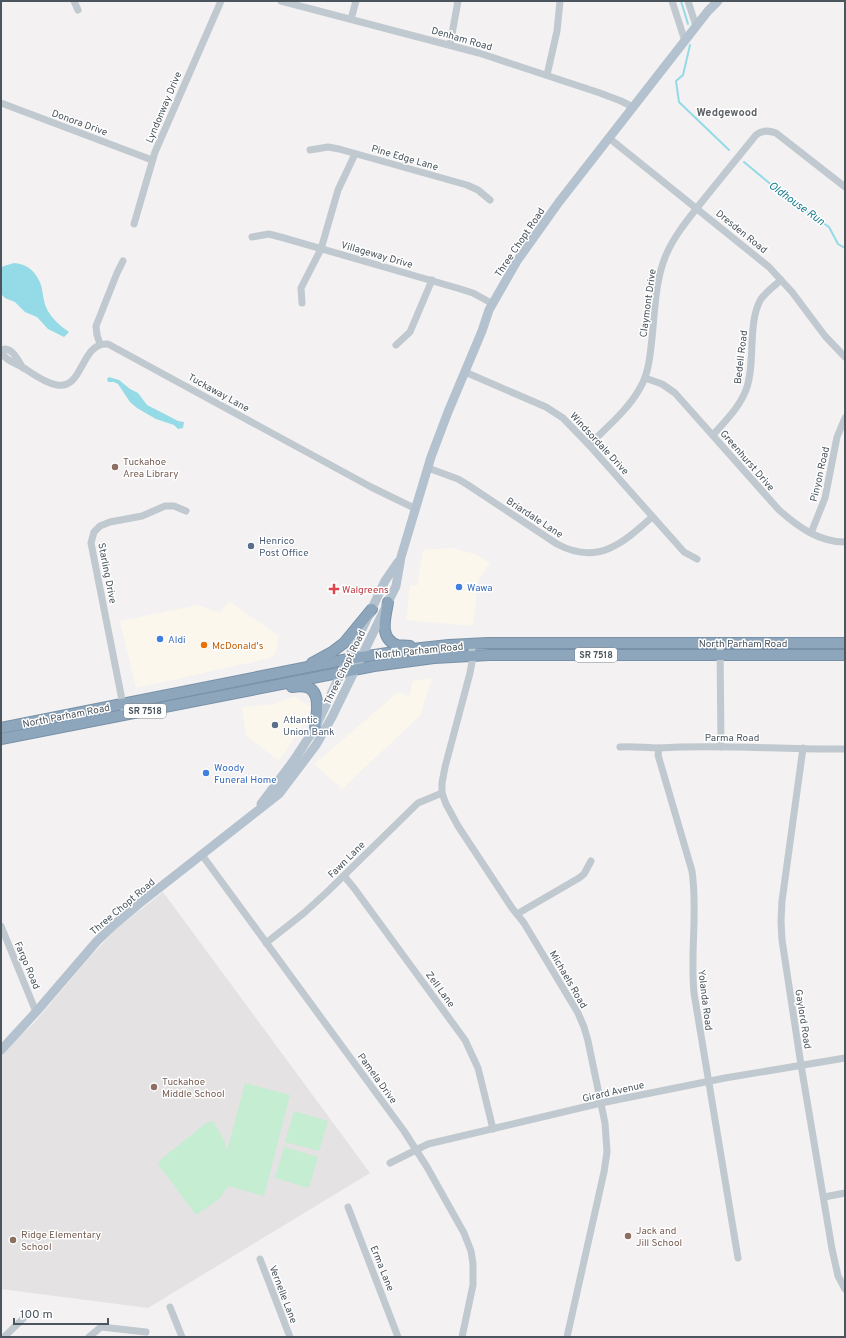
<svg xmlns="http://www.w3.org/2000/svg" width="846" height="1338" font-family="Overpass,sans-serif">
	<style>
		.commercial { fill: #fbf7ed }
		.education { fill: #e4e2e3 }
		.green { fill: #c4edd1 }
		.water { fill: #94dae7 }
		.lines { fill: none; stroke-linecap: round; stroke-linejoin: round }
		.stream { stroke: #94dae7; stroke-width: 2 }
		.highway-casing { stroke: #7891a8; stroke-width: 12 }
		.minor { stroke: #c0c9cf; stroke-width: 7 }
		.major { stroke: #b3c2ce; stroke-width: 9 }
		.highway { stroke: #8da6bc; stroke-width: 10 }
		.education-dot { fill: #8d6e63; stroke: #fff; stroke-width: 1.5 }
		.service-dot { fill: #5c6f8a; stroke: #fff; stroke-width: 1.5 }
		.shop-dot { fill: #3f7fe0; stroke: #fff; stroke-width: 1.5 }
		.health-dot { fill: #e0444e; stroke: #fff; stroke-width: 1.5 }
		.food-dot { fill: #e8710a; stroke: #fff; stroke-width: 1.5 }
		.labels { text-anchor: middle; stroke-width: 3; stroke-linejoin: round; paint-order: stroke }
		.shield { fill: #fff; stroke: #80888e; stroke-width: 1 }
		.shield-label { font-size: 9px; font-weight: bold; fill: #4a555e }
		.street-label { font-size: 10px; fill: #4a555e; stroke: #fff }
		.education-label { font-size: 10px; fill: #785e54; stroke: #fff; text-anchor: start }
		.service-label { font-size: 10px; fill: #4e5e75; stroke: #fff; text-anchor: start }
		.shop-label { font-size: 10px; fill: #366cbe; stroke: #fff; text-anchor: start }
		.health-label { font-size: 10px; fill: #be3a42; stroke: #fff; text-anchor: start }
		.food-label { font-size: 10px; fill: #c56008; stroke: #fff; text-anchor: start }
		.neighbourhood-label { font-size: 11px; font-weight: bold; fill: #5e6266; stroke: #fff }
		.water-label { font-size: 11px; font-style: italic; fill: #157b8f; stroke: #fff }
	</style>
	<rect width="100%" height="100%" fill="#f3f1f1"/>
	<g class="commercial">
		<polygon points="452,548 475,554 490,563 478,581 473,626 406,620 410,585 417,586 423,550"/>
		<polygon points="229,601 279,636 276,652 270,658 136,688 120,621 198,605 220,613"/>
		<polygon points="432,678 420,716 342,789 314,764 398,692 409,696 413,681"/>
		<polygon points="294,696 312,708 298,732 279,761 246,736 242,707 274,704"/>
	</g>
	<polygon class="education" points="163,892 370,1173 148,1308 1,1289 1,1052 33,1024 88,959 117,928"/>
	<g class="green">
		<polygon points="245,1083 290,1095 264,1196 228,1186 220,1198 196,1215 161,1168 158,1163 159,1161 206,1123 213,1121 224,1140 227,1151"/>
		<polygon points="294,1111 328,1121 319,1151 285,1142"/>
		<polygon points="284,1147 318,1157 309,1188 275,1178"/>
	</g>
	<g class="water">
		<path d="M 14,263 C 28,264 36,272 41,285 C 43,292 43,300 46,307 C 50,317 60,326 69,332 L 64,337 L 48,329 L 37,317 L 25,312 L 15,302 L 5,298 L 1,294 L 1,267 Z"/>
		<polygon points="109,377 119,380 130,389 138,393 147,405 155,409 178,421 184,422 183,428 178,429 174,425 156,419 137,408 130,402 118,384 114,382 108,382 107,379"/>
	</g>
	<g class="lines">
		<g class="stream">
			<polyline points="681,1 688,24"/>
			<polyline points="690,45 683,75 676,81 679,102 729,150"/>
			<polyline points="744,162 786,197 829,227 838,244 845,248"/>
		</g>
		<defs>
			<g id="highway">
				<path d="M 388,602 C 386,616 378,638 397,645 C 401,646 405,645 410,646"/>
				<polyline points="312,663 332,652 344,643 372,609"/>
				<path d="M 292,687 C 323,681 318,708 315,728"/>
				<polyline points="1,728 348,659 421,648 449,645 488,643 845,643"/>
				<polyline points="1,739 374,666 434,658 489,655 845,655"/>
			</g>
		</defs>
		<use href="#highway" class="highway-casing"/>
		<g class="minor">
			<polyline points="74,1 78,10"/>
			<polyline points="281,1 479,53 600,93 621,101 633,107"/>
			<polyline points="672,1 685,41"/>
			<polyline points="688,1 696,26"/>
			<polyline points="351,19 356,1"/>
			<polyline points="450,45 458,1"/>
			<polyline points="547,75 557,31 560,1"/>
			<polyline points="1,103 152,160"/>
			<polyline points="609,138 769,267 792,292 825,336 845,357"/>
			<polyline points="310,150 328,147 339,149 467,185 478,190 490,200"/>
			<polyline points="134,224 155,152 221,1"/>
			<polyline points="252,237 269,234 284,238 457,288 473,293 493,304"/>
			<polyline points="302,303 301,288 321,249 338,190 355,154"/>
			<polyline points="100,344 97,335 96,326 117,273 123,261"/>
			<polyline points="396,345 410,332 432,280"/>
			<path d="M 23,368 C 18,361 14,349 4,349 L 2,352 C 4,360 17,364 24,368 C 33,374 45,383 57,385 C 84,390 80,342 108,344 L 371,487 L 416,509"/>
			<polyline points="465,372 546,407 563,418 589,445 684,552 697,559"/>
			<path d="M 645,378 L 662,384 L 675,393 L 779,510 C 798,527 819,542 845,542"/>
			<path d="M 713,435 C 725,421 739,408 746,390 C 756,364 747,322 761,299 C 766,292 774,286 781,280"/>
			<path d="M 589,445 C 607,427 628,410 640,388 C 649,373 650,355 652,338 C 655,311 655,281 666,255 C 675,234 690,217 704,199 C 721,178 738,157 756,135 C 762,130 768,130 776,133 L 845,187"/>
			<path d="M 428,468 L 458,479 L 468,485 L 557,544 C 598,566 623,543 652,517"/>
			<polyline points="811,533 825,498 837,437 845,418"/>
			<polyline points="720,643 721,747"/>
			<polyline points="472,644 472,662 470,673 445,767 442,783 442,793 446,804 458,826 512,908 524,923 578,1013 584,1027 588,1041 605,1123 607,1152 604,1172 567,1337"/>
			<polyline points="125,715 91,543 94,532 100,526 110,522 142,516 165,506 174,506 186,511"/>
			<path d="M 620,747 C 633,746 646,748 659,748 C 721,744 783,750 845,749"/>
			<path d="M 659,748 L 658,755 L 692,871 C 698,911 690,952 694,993 L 738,1258"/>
			<polyline points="803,748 782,901 781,921 782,940 801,1065 832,1249 838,1276 845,1289"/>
			<polyline points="202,855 404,1131 427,1167 464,1233 471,1251 473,1264 473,1285 462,1337"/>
			<polyline points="344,876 354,888 465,1040 478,1068 493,1129"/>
			<polyline points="517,914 579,878 584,874 591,861"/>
			<polyline points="1,926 36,1012"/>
			<polyline points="266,943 304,913 326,893 418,803 442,793"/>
			<polyline points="390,1163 428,1144 601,1103 725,1078 845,1058"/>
			<polyline points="824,1197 845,1193"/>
			<polyline points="348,1207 398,1337"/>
			<polyline points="260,1259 290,1337"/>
			<polyline points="170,1307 182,1337"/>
			<polyline points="4,1337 29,1313"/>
			<polyline points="89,1337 101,1327 146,1332"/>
		</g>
		<g class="major">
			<polyline points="261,804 294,760 315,728 385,581 398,562"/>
			<polyline points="1,1050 36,1012 97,941 115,924 140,903 279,794 316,745 332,717 396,586 401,557 431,457 448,412 482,331 489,310 517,261 559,202 708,11 718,1"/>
		</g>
		<use href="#highway" class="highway"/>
	</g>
	<g class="education-dot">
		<circle cx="115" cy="467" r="4"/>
		<circle cx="154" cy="1087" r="4"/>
		<circle cx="628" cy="1236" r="4"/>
		<circle cx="13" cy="1240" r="4"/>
	</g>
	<g class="service-dot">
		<circle cx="251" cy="546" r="4"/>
		<circle cx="275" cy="725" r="4"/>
	</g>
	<g class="shop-dot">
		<circle cx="459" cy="587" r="4"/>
		<circle cx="160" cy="639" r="4"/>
		<circle cx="206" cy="773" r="4"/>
	</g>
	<path class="health-dot" d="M332 583h4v4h4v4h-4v4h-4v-4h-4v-4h4z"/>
	<circle class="food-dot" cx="204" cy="645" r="4"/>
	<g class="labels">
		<g class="shield">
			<rect x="575" y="648" width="42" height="14" rx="3"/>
			<rect x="124" y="704" width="42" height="14" rx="3"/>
		</g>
		<g class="shield-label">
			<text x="596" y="658">SR 7518</text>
			<text x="145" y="714">SR 7518</text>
		</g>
		<g class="street-label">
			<text transform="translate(462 38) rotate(16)" y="4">Denham Road</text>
			<text transform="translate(163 107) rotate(-67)" y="4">Lyndonway Drive</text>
			<text transform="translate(80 122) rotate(20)" y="4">Donora Drive</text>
			<text transform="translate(405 157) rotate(16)" y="4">Pine Edge Lane</text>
			<text transform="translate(742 231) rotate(39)" y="4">Dresden Road</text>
			<text transform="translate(519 242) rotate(-56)" y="4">Three Chopt Road</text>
			<text transform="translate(377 254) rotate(16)" y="4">Villageway Drive</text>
			<text transform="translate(647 303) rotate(-82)" y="4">Claymont Drive</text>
			<text transform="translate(740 357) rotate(-83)" y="4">Bedell Road</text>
			<text transform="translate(219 392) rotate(29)" y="4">Tuckaway Lane</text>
			<text transform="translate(600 443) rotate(47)" y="4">Windsordale Drive</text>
			<text transform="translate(748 460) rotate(49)" y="4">Greenhurst Drive</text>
			<text transform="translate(819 474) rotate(-77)" y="4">Pinyon Road</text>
			<text transform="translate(535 517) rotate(33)" y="4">Briardale Lane</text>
			<text transform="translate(108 573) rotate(79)" y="4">Starling Drive</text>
			<text x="743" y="647">North Parham Road</text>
			<text transform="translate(419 650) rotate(-6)" y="4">North Parham Road</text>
			<text transform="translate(344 667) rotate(-64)" y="4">Three Chopt Road</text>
			<text transform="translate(66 715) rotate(-11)" y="4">North Parham Road</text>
			<text x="732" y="741">Parma Road</text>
			<text transform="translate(346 859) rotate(-45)" y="4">Fawn Lane</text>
			<text transform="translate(122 906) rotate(-40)" y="4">Three Chopt Road</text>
			<text transform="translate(28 965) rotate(67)" y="4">Fargo Road</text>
			<text transform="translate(569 979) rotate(60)" y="4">Michaels Road</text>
			<text transform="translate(441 989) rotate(54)" y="4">Zell Lane</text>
			<text transform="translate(706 1000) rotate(83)" y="4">Yolanda Road</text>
			<text transform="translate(804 1019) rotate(81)" y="4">Gaylord Road</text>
			<text transform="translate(378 1078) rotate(54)" y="4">Pamela Drive</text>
			<text transform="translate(613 1091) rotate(-13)" y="4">Girard Avenue</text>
			<text transform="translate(383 1268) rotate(68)" y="4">Erma Lane</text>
			<text transform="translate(284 1294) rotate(69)" y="4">Vernelle Lane</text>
		</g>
		<g class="education-label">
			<text x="123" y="465">Tuckahoe<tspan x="123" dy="12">Area Library</tspan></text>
			<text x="162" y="1085">Tuckahoe<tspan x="162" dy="12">Middle School</tspan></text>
			<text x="636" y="1234">Jack and<tspan x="636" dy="12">Jill School</tspan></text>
			<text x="21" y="1238">Ridge Elementary<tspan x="21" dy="12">School</tspan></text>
		</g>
		<g class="service-label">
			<text x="259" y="544">Henrico<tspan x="259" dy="12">Post Office</tspan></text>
			<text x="283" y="723">Atlantic<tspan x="283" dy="12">Union Bank</tspan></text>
		</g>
		<g class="shop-label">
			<text x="467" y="591">Wawa</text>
			<text x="168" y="643">Aldi</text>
			<text x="214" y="771">Woody<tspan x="214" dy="12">Funeral Home</tspan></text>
		</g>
		<g class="health-label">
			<text x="342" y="593">Walgreens</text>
		</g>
		<g class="food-label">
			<text x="212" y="649">McDonald's</text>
		</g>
		<g class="neighbourhood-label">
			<text x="727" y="116">Wedgewood</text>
		</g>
		<g class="water-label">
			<text transform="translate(797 203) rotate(36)" y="4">Oldhouse Run</text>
		</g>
	</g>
	<rect width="846" height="1338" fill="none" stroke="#4a555e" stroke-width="4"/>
	<path d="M14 1318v6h94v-6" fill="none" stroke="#4a555e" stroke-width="2"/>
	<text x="20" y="1318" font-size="12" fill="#4a555e" stroke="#ffffff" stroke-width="3" paint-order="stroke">100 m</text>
</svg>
